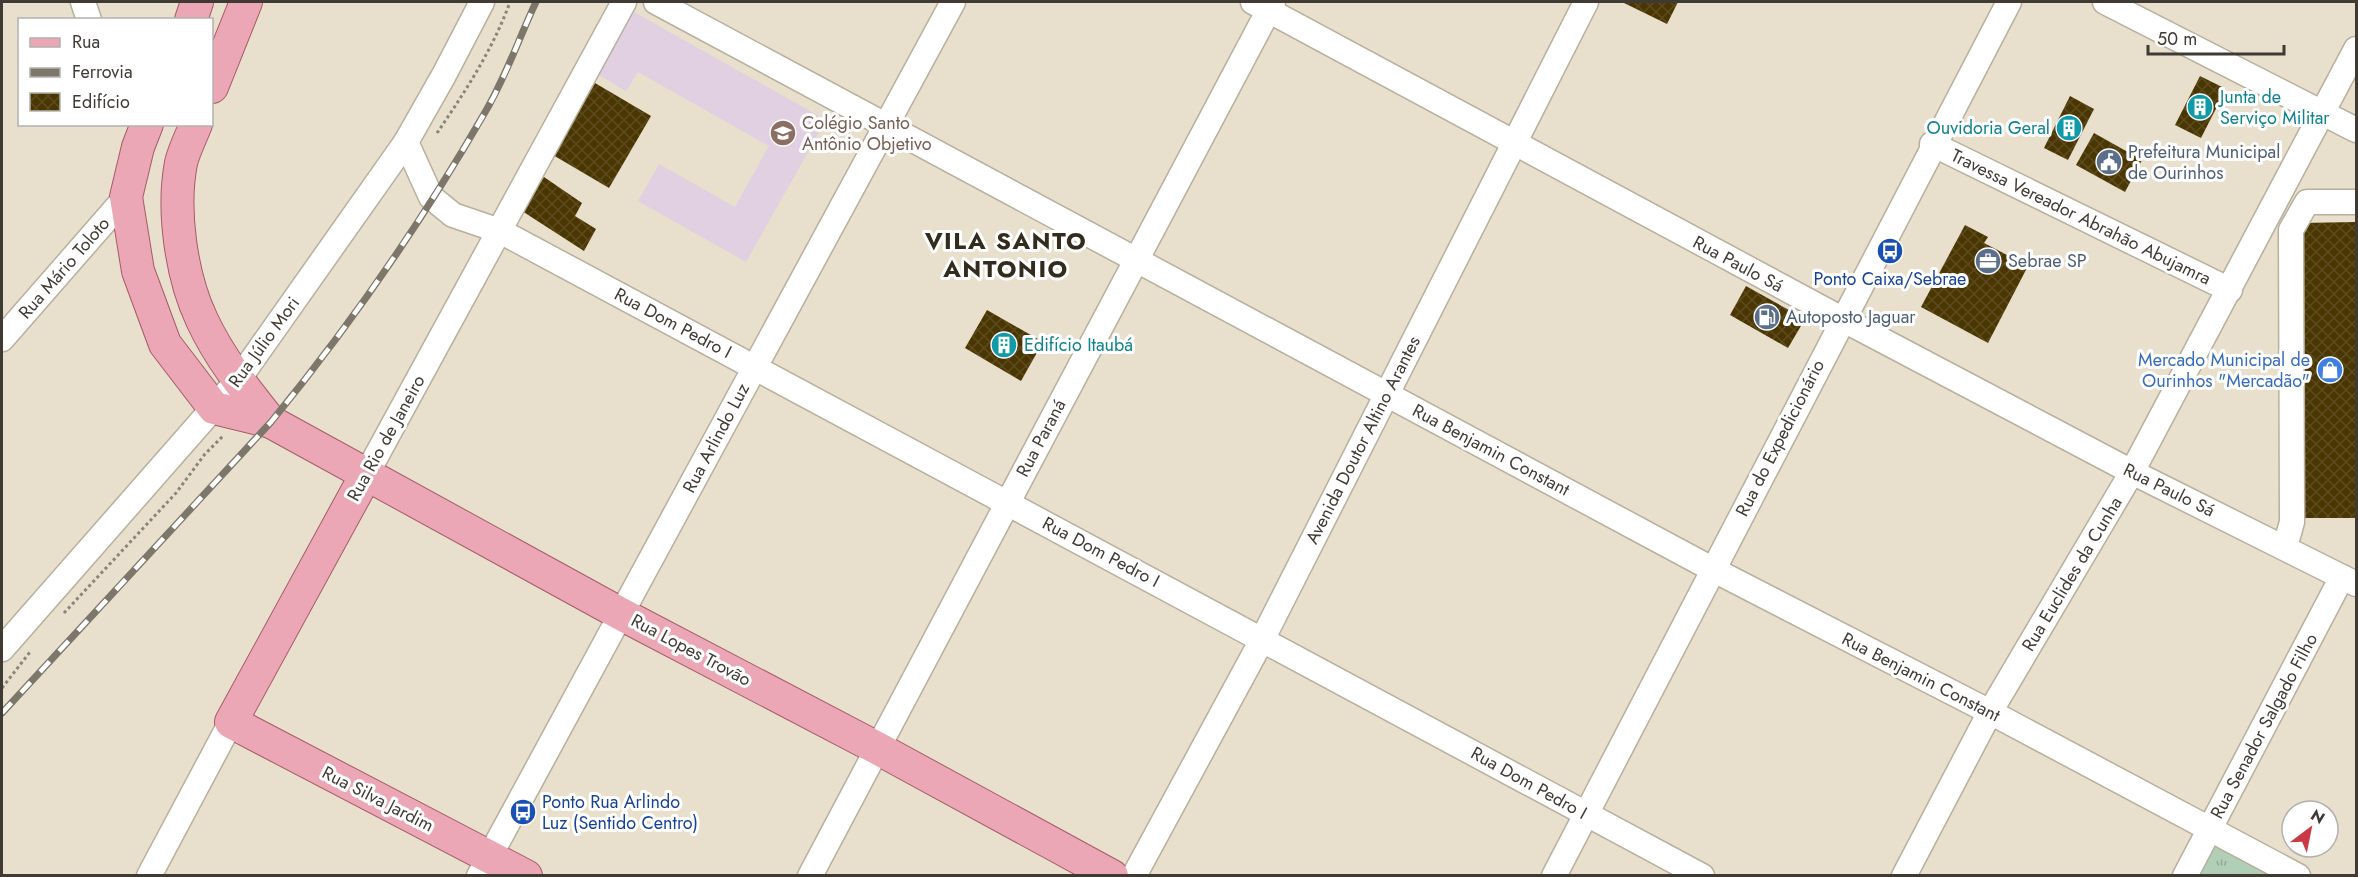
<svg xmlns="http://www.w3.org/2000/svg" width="2358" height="877" font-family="Jost,sans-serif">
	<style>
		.education { fill: #e0d0e1 }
		.grass { fill: url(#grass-tufts) }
		.building { fill: url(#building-cross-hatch) }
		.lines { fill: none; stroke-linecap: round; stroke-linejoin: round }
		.minor-casing { stroke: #b8af9d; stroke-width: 27 }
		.major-casing { stroke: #a65b68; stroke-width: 34 }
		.path { stroke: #8b8578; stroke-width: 3; stroke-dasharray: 3 3; stroke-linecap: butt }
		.minor { stroke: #fff; stroke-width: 24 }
		.major { stroke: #eba7b5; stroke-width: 32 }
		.rail-casing { stroke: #7c766b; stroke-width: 7 }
		.rail { stroke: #fff; stroke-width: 4.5; stroke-dasharray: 14; stroke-linecap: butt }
		.labels { text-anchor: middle; stroke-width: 6; stroke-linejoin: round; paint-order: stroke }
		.culture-label { font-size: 18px; fill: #0d838f; stroke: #fff; text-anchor: start }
		.education-label { font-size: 18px; fill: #785e54; stroke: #fff; text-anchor: start }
		.service-label { font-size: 18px; fill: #4e5e75; stroke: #fff; text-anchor: start }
		.street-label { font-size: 18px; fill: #3f3b34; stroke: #fff }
		.transit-label { font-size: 18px; fill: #164399; stroke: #fff }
		.shop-label { font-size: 18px; fill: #366cbe; stroke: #fff; text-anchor: end }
		.district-label { font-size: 24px; font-weight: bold; letter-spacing: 1.5px; fill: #332c1d; stroke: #fff }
	</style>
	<defs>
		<pattern id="grass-tufts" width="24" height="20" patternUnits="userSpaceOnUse" patternTransform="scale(1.5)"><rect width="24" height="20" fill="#b1ceb7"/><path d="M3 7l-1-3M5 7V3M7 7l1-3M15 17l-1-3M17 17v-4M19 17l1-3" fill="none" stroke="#91a896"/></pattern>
		<pattern id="building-cross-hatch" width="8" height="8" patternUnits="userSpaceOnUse" patternTransform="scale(1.5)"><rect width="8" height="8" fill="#4a3601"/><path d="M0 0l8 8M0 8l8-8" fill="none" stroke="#5c4b1e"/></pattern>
	</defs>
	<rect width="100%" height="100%" fill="#e8dfcc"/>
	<polygon class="education" points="634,12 826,120 746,262 638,201 659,164 735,207 769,146 638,72 626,91 599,75"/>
	<polygon class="grass" points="2215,840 2279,876 2196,876"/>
	<g class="building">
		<polygon points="1622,2 1678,2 1667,24"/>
		<polygon points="2200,76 2226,89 2201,138 2175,125"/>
		<polygon points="595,83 651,116 609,188 553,155"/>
		<polygon points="2070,96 2094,109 2068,160 2044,148"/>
		<polygon points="2094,133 2142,160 2125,192 2076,165"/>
		<polygon points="544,177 582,203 575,216 596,229 584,251 522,211"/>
		<polygon points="2356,222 2356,518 2305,518 2301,223"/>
		<polygon points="1965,225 1988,237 1984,243 2028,266 1988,343 1921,307"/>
		<polygon points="1746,286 1805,319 1788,348 1730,315"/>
		<polygon points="987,310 1043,342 1021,381 965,348"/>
	</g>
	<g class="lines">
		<defs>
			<g id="minor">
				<polyline points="83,2 89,20"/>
				<polyline points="656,2 1712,569 1990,712 2298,876"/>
				<polyline points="1253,2 1842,319 2132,472 2356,584"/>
				<polyline points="2105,2 2356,130"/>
				<polyline points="406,142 431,197 453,215 500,231 1702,876"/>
				<polyline points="1932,144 2230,290"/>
				<polyline points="2,339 126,197"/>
				<polyline points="367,473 624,2"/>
				<polyline points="2285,547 2292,522 2291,230 2307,202 2356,202"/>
				<polyline points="2,649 238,380 406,142 444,75 482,2"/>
				<polyline points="149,876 231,722"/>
				<polyline points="479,876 953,2"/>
				<polyline points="810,876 1273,2"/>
				<polyline points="1134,876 1263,638 1586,2"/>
				<polyline points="1554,876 2009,2"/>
				<polyline points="1904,876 1990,712 2132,472 2356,49"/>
				<polyline points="2185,876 2342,577"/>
			</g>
			<g id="major">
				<polyline points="191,20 197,2"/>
				<polyline points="212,87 246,2"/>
				<polyline points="147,124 138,147 126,197 138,271 165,344 214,408 271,422 621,614 877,748 1112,876"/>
				<path d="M 196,124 C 191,137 184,150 181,163 C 172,210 181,276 202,320 C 219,357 246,391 271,422"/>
				<polyline points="367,473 231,722 526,876"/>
			</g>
		</defs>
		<use href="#minor" class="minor-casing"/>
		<use href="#major" class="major-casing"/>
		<g class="path">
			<path d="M 437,133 C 465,92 493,49 510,2"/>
			<polyline points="64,613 176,493 205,454 224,435"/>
			<polyline points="2,688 30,652"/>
		</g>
		<use href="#minor" class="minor"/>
		<use href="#major" class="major"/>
		<defs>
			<path id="rail" d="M 2,713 L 271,422 C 348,328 423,220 484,114 C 505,79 519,38 536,2"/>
		</defs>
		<use href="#rail" class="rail-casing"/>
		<use href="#rail" class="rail"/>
	</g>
	<defs>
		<symbol id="building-disc" viewBox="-11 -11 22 22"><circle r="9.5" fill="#0f9aa8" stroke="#fff"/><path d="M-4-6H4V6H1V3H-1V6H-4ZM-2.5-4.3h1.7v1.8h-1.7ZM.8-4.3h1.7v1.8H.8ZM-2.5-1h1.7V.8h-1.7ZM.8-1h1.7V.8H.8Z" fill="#fff"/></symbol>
		<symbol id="school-disc" viewBox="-11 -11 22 22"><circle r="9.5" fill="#8d6e63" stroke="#fff"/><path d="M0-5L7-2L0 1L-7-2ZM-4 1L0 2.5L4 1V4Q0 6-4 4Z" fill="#fff"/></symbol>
		<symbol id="civic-disc" viewBox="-11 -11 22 22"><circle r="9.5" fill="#5c6f8a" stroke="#fff"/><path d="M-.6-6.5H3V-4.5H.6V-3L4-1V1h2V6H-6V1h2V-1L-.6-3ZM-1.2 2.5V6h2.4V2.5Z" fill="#fff"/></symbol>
		<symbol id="bus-disc" viewBox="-11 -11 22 22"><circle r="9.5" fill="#1a4fb4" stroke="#fff"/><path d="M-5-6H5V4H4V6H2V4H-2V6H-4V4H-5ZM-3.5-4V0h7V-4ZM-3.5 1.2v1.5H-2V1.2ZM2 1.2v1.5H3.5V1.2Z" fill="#fff"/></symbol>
		<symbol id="office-disc" viewBox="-11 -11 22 22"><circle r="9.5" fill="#5c6f8a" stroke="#fff"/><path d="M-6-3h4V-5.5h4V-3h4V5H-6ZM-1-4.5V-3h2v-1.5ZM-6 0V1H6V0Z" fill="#fff"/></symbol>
		<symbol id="fuel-disc" viewBox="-11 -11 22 22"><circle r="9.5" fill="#5c6f8a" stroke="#fff"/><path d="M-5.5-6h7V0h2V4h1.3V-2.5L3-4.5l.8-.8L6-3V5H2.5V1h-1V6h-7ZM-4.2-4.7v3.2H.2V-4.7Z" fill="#fff"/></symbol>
		<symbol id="shop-disc" viewBox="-11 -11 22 22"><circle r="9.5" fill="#3f7fe0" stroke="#fff"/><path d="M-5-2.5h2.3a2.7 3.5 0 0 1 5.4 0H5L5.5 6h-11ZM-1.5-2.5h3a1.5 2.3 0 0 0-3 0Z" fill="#fff"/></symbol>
	</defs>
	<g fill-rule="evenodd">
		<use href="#building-disc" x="2185" y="92" width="30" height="30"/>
		<use href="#building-disc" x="2054" y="113" width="30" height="30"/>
		<use href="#school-disc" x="768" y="118" width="30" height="30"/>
		<use href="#civic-disc" x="2094" y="147" width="30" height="30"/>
		<use href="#bus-disc" x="1875" y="236" width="30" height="30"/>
		<use href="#office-disc" x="1973" y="246" width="30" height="30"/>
		<use href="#fuel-disc" x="1752" y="302" width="30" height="30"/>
		<use href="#building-disc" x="989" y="330" width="30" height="30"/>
		<use href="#shop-disc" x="2315" y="355" width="30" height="30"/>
		<use href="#bus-disc" x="508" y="797" width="30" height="30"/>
	</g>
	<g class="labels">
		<g class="culture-label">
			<text x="2220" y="103">Junta de<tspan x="2220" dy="21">Serviço Militar</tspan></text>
			<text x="2050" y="134" text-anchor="end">Ouvidoria Geral</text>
			<text x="1024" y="351">Edifício Itaubá</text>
		</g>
		<g class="education-label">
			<text x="802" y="129">Colégio Santo<tspan x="802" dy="21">Antônio Objetivo</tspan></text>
		</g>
		<g class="service-label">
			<text x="2128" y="158">Prefeitura Municipal<tspan x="2128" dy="21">de Ourinhos</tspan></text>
			<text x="2008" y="267">Sebrae SP</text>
			<text x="1786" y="323">Autoposto Jaguar</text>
		</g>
		<g class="street-label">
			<text transform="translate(2081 217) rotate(26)" y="6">Travessa Vereador Abrahão Abujamra</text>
			<text transform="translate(1738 264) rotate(28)" y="6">Rua Paulo Sá</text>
			<text transform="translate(64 268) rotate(-49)" y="6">Rua Mário Toloto</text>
			<text transform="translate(673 323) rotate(28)" y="6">Rua Dom Pedro I</text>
			<text transform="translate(264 342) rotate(-54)" y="6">Rua Júlio Mori</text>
			<text transform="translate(386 438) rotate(-61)" y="6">Rua Rio de Janeiro</text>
			<text transform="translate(716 438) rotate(-62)" y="6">Rua Arlindo Luz</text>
			<text transform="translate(1041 438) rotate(-62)" y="6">Rua Paraná</text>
			<text transform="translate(1780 438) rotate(-63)" y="6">Rua do Expedicionário</text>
			<text transform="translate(1363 440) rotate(-63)" y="6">Avenida Doutor Altino Arantes</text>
			<text transform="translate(1491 450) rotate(28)" y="6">Rua Benjamin Constant</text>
			<text transform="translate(2169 490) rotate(26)" y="6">Rua Paulo Sá</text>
			<text transform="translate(1101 552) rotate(28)" y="6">Rua Dom Pedro I</text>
			<text transform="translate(2072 574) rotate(-59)" y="6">Rua Euclides da Cunha</text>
			<text transform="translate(691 650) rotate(28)" y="6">Rua Lopes Trovão</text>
			<text transform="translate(1921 677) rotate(27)" y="6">Rua Benjamin Constant</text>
			<text transform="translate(2264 726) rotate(-62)" y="6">Rua Senador Salgado Filho</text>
			<text transform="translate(1529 783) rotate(29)" y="6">Rua Dom Pedro I</text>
			<text transform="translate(378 799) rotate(27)" y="6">Rua Silva Jardim</text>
		</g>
		<g class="transit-label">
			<text x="1890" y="285">Ponto Caixa/Sebrae</text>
			<text x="542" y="808" text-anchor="start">Ponto Rua Arlindo<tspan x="542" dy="21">Luz (Sentido Centro)</tspan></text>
		</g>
		<g class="shop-label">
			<text x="2310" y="366">Mercado Municipal de<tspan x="2310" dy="21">Ourinhos "Mercadão"</tspan></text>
		</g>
		<g class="district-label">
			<text x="1006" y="249">VILA SANTO<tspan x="1006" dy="28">ANTONIO</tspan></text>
		</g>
	</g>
	<rect width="2358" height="877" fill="none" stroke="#3f3b34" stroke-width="6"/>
	<rect x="18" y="18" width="195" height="108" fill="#ffffff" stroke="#b2b1ae" stroke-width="1.5"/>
	<rect x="30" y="38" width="30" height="9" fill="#eba7b5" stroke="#b2b1ae" stroke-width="1.5"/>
	<text x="72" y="48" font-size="18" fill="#3f3b34">Rua</text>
	<rect x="30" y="68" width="30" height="9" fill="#7c766b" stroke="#b2b1ae" stroke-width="1.5"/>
	<text x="72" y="78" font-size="18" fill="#3f3b34">Ferrovia</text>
	<rect x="30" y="93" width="30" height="18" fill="url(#building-cross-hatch)" stroke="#b2b1ae" stroke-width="1.5"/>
	<text x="72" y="108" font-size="18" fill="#3f3b34">Edifício</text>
	<g transform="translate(2310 829) rotate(32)"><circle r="28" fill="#ffffff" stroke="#b2b1ae" stroke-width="1.5"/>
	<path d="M0-4.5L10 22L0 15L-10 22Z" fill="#ca3a46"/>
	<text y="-9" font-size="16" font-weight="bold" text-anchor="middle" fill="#3f3b34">N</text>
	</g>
	<path d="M2148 45v9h136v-9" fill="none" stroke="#3f3b34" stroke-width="3"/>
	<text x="2157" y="45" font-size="18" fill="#3f3b34" stroke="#ffffff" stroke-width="4.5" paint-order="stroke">50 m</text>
</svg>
